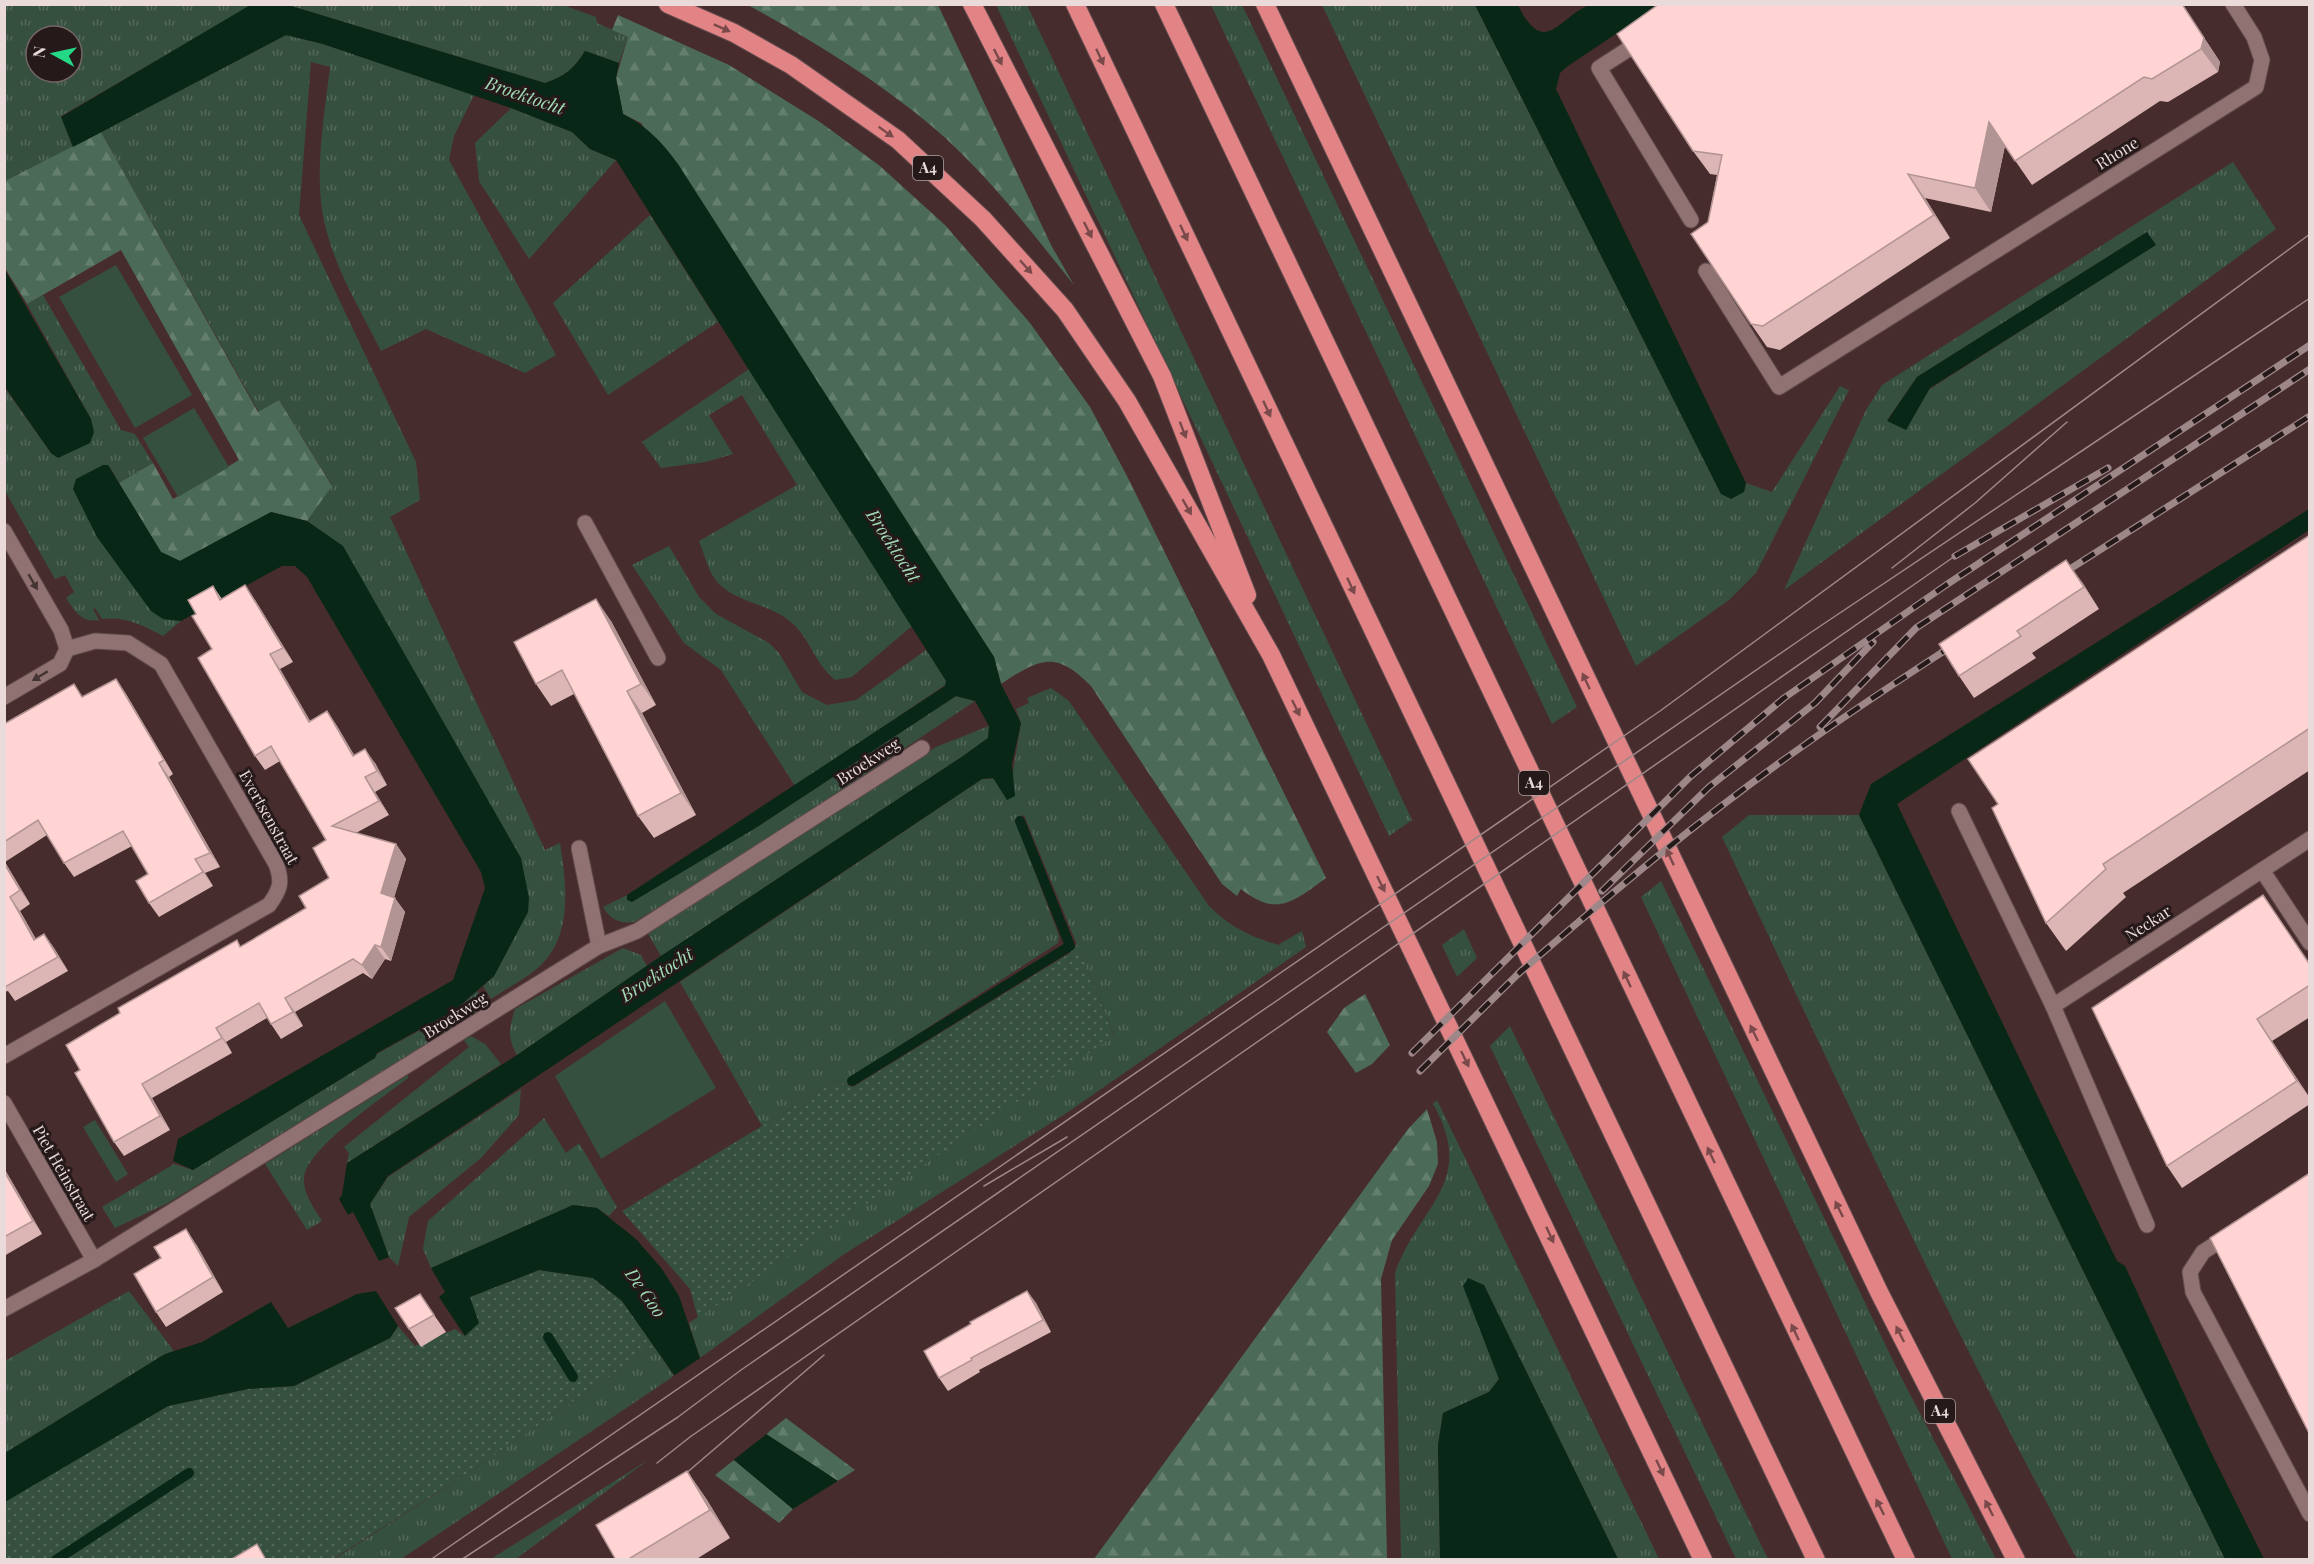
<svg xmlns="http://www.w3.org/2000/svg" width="2314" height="1564" font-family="'Playfair Display',serif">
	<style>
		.grass { fill: url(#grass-tufts); fill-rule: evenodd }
		.forest { fill: url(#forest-firs) }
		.garden { fill: url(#garden-dots) }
		.pitch { fill: #365040 }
		.water { fill: #082717 }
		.pier { fill: #472c2d }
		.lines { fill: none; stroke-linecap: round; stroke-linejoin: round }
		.stream { stroke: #082717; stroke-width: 10 }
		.minor-casing { stroke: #614b4c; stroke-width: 17 }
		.highway-casing { stroke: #614b4c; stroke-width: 20 }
		.minor { stroke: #917272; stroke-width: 15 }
		.highway { stroke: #e28486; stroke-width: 18 }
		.tram { stroke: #9d8788; stroke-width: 1.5 }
		.rail-casing { stroke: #9d8788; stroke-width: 7 }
		.rail { stroke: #251919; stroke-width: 4.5; stroke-dasharray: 14; stroke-linecap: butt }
		.wall { fill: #dbb6b5 }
		.shaded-wall { fill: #b29494 }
		.building { fill: #ffd4d3; stroke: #b29494; stroke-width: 1.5 }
		.oneway { fill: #7a494a }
		.oneway2 { fill: #453434 }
		.labels { text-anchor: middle; stroke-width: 6; stroke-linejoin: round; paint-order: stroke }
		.shield { fill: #251919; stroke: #b0a0a0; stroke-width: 1.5 }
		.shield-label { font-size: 15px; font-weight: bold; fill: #ebdada }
		.street-label { font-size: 16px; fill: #ebdada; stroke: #251919 }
		.water-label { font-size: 18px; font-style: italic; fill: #a0dab5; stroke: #251919 }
	</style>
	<defs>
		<pattern id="grass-tufts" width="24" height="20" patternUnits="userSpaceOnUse" patternTransform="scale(1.5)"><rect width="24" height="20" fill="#365040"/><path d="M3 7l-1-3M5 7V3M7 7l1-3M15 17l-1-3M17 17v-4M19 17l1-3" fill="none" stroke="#53695b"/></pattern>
		<pattern id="forest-firs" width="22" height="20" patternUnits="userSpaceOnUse" patternTransform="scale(1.5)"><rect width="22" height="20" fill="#4b6a57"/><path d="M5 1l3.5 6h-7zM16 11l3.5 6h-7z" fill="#657f6f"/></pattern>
		<pattern id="garden-dots" width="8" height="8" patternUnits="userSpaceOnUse" patternTransform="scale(1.5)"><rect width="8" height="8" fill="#365040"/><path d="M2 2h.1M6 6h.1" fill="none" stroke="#53695b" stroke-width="1.8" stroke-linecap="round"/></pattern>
	</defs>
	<rect width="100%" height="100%" fill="#472c2d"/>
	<g class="grass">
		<path d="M 5,5 L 252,5 L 61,116 L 73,147 L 5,181 ZM 36,36 L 72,36 L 72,72 L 36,72 Z"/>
		<path d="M 288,5 L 563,5 L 596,17 L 597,23 L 628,37 L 619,63 L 585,51 C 575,68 564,77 545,83 Z"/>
		<polygon points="996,5 1027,5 1412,820 1389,836"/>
		<polygon points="1211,5 1242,5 1577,707 1552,724"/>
		<polygon points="1322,5 1475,5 1721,494 1744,492 1746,483 1772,492 1840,386 1849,390 1756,573 1729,600 1636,666"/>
		<path d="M 286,35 L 323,44 L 474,95 L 454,136 L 449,160 L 556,355 L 525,373 L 426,329 L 381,351 C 362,313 338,274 327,233 C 312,181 324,119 330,67 L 311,62 L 299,215 L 416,462 L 420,500 L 390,517 L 545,850 L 560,843 C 566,882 573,933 542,964 C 528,978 507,988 491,999 L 483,986 L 494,976 L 528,911 L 343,547 L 307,521 L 332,485 L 279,400 L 259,412 L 101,132 Z"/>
		<polygon points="511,108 572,132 590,149 616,160 529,259 479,181 475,143"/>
		<path d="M 2233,162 L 2276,229 L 1784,590 L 1866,410 L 1882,385 ZM 2147,232 L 2155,245 L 1930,389 L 1887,420 L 1917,377 Z"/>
		<polygon points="650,215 718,322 608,395 553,303"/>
		<path d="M 43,295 L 121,430 L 135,434 L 153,463 L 119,483 L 109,465 L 163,619 L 181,621 L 163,636 C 142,625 126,616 102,619 L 95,608 L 93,609 L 99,620 C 81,623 75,611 66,598 L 74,592 L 65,575 L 55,579 L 5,491 L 4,387 L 51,453 L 91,419 L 27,304 Z"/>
		<path d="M 749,369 L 912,626 L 852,677 L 835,680 C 816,665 811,641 794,625 C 772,603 740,605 718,583 C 709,574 704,553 699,541 L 797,485 L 742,395 L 709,415 L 733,454 L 706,462 L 661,468 L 642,442 Z"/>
		<polygon points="669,546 699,597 716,614 769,643 779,653 802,692 827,705 856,700 926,650 947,681 945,685 795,786 721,670 684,643 632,565"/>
		<path d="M 1051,688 L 1069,701 L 1209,906 C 1230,927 1250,936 1278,945 L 1302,931 L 1306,947 L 1065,1114 L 843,1255 L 700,1358 L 689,1323 L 1114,1035 L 1024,815 L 1015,819 L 1059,936 L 1058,943 L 850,1078 L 848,1085 L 836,1081 L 762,1126 L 680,982 L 982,779 L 1012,778 L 1021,723 L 1016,709 L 1029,703 L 1027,698 Z"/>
		<path d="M 956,696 L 975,701 L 748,853 L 634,922 C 620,924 611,920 603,907 L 627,895 L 627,900 L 754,829 Z"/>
		<polygon points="989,726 988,738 963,756 661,956 647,932 936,747"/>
		<path d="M 1749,815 L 1859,815 L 2225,1559 L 2077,1559 C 1949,1324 1837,1080 1722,837 Z"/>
		<polygon points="1661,881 1900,1375 1996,1559 1952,1559 1641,897"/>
		<polygon points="1464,929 1477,958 1457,977 1442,945"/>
		<path d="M 623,948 L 641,955 L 647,966 L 517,1055 C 507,1037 509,1029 515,1009 Z"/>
		<polygon points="477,991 488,1007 168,1203 115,1228 102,1207 174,1164 193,1170 375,1058 377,1054 455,1011"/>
		<polygon points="1510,1026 1768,1559 1736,1559 1490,1046"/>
		<polygon points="471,1036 485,1044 501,1064 347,1163 349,1153 344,1147 469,1047 464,1040"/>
		<path d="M 408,1075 L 408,1078 C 384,1097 305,1149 304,1179 C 303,1194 315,1209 322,1221 L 307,1230 L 265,1164 Z"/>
		<polygon points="521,1089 519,1115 481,1158 409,1217 398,1266 389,1257 370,1204 388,1177"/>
		<path d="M 1437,1100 L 1634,1507 L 1659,1559 L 1618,1559 L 1484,1285 L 1487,1347 L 1499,1379 L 1489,1392 L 1443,1413 L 1438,1445 L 1440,1559 L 1401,1559 L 1395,1273 C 1418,1206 1478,1183 1433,1104 Z"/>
		<polygon points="544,1118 566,1153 579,1143 617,1207 609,1216 597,1208 573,1205 431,1268 423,1249 428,1221"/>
		<polygon points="129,1291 174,1351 165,1354 5,1453 5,1361"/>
		<polygon points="654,1346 674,1376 401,1559 333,1560 477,1467"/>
		<polygon points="648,1460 516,1559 491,1559"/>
	</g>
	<g class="forest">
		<path d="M 748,5 L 938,5 L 1051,245 L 1074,285 C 1030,230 987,174 934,128 C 877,80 813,41 748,5 Z"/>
		<path d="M 618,15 L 729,65 L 820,122 L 880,166 L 945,225 L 1030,323 L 1090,407 L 1127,476 L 1326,878 C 1294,901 1277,918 1241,889 L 1237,896 L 1222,884 L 1091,686 C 1055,649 1039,659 1001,684 L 994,657 L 641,123 L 623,114 L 616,78 L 628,37 L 612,30 Z"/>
		<polygon points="101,132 258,412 279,400 332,486 307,521 271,512 180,561 161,552 119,483 153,463 173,499 239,460 121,250 27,304 5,268 5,181"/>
		<polygon points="1365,994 1390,1045 1372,1064 1356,1073 1327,1032 1344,1008"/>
		<polygon points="1427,1109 1437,1142 1438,1164 1429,1186 1392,1240 1381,1279 1387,1559 1094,1559 1408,1129"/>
		<polygon points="786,1418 855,1470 838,1481 766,1434"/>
		<polygon points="734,1460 793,1509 779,1523 715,1475"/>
	</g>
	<g class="garden">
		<polygon points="1077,944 1114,1036 698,1318 690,1289 622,1211 836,1081 853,1087 1070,953"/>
		<polygon points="539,1270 593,1278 622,1301 654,1346 477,1467 333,1559 5,1559 4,1502 168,1406 248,1389 294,1386 390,1338 398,1326 415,1346 455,1329 465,1336 470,1297"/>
	</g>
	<g class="pitch">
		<polygon points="116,265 192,395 135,428 59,297"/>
		<polygon points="194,408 229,467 178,497 143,438"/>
		<polygon points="665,1001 716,1088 601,1159 555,1076"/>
		<polygon points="95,1120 128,1174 116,1182 83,1127"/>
	</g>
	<g class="water">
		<path d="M 252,4 L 288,5 L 545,83 C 564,77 575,68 585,51 L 619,63 L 616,78 L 623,114 C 648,127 662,142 678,164 L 994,657 L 1001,684 L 1021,723 L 1012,764 L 1015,796 L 1007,800 L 993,778 L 982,779 L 388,1176 L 370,1204 L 389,1257 L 379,1261 L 353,1212 L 348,1215 L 339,1199 L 342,1195 L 347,1163 L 517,1055 L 661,956 L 963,756 L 988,738 L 989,726 L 975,701 L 956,696 L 754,829 L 632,902 L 627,900 L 627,895 L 945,686 L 946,681 L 616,160 L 590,149 L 572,132 L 511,108 L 323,44 L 286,35 L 73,147 L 61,117 Z"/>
		<path d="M 1475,5 L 1518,5 C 1546,63 1562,10 1594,4 C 1614,1 1638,4 1659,5 L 1568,66 L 1560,73 L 1556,89 L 1746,483 L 1744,492 L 1731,499 L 1721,494 Z"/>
		<polygon points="2147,232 2156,245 1930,388 1906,430 1887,421 1917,377"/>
		<polygon points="4,268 91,419 94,432 90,443 58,458 51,453 5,387"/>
		<polygon points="103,465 108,465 161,552 180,561 271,512 307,521 343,546 521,858 529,898 528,912 494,976 455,1010 377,1053 375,1058 193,1170 173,1161 178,1139 453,980 485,888 481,872 307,577 295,566 282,566 181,621 163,619 151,611 97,537 73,489 76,479"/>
		<polygon points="2309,509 2309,530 1897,804 2117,1261 2125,1266 2209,1448 2264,1559 2225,1559 1859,815 1871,784"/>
		<polygon points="573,1205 597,1208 636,1239 662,1269 679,1296 700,1358 766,1434 838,1481 865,1559 793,1509 734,1460 622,1301 593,1278 539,1270 470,1297 479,1323 465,1336 439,1297 445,1292 431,1268"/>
		<polygon points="1468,1278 1484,1285 1618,1559 1440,1559 1438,1445 1443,1413 1489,1392 1499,1379 1463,1286"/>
		<polygon points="376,1291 398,1326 390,1338 294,1386 248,1389 168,1406 5,1502 5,1453 165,1354 202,1342 271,1302 288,1328 357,1294"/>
	</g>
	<g class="pier">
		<polygon points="703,1356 769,1432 731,1462 672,1377"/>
		<polygon points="841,1479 952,1557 953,1560 865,1559 807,1522 793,1509"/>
	</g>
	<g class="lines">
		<g class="stream">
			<polyline points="852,1081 1070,946 1020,821"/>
			<polyline points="548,1337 573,1377"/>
			<polyline points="56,1560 189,1473"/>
		</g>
		<defs>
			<g id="minor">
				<polyline points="1644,39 1599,68 1691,220"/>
				<polyline points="1706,271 1779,387 2256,87 2262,60 2254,37 2233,4"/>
				<polyline points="585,523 658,658"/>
				<polyline points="4,531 61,630 67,649 60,664 4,697"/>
				<polyline points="1959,811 2053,1006 2147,1225"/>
				<polyline points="579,848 599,946"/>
				<polyline points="2262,870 2310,943"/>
				<polyline points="2053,1006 2310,839"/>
				<path d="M 4,1056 L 269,905 C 280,890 283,882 276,864 L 161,664 L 128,643 L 95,641 L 67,649"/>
				<polyline points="4,1103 94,1260"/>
				<polyline points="2229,1235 2203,1252 2190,1272 2193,1292 2310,1514"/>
				<polyline points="4,1309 94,1260 599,946 637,931 922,748"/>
			</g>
			<g id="highway">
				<polyline points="668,4 734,33 791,65 898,140 983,219 1065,310 1127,401 1271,655 1703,1560"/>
				<polyline points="972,4 1162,376 1247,595"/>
				<polyline points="1075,4 1816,1560"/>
				<polyline points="1164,4 1906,1560"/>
				<polyline points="1265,4 1879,1292 2016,1560"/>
			</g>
		</defs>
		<use href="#minor" class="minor-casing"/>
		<use href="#highway" class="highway-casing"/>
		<use href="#minor" class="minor"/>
		<use href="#highway" class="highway"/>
		<g class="tram">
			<polyline points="1892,568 1975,503 2067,422"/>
			<polyline points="984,1186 1067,1137"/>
			<polyline points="657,1463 690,1437 1955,556"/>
			<polyline points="677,1481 824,1355"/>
			<polyline points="430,1560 1660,711 2310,234"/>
			<polyline points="461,1560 678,1417 741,1370 1810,633 2310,298"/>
		</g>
		<defs>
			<g id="rail">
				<polyline points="1955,556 2108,468"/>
				<polyline points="2059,576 2310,416"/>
				<polyline points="1820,727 1916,628 2310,369"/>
				<polyline points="1602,891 1709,787 1815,703 1873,642"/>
				<path d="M 1518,974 C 1610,894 1703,816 1803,746 C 1853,710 1906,676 1958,642"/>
				<polyline points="1412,1053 1691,776 1784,698 1946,585 2310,345"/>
				<polyline points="1420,1071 1523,969"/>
			</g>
		</defs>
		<use href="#rail" class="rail-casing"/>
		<use href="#rail" class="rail"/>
	</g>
	<g class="wall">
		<polygon points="1659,4 2182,4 2220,62 2218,72 2168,102 2160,101 2032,185 2005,146 1991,212 1925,198 1950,238 1780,350 1767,347 1751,324 1708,222 1717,175 1710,174 1693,151"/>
		<polygon points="2310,535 2310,770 2123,893 2126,897 2066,951 2046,923 1998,804"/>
		<polygon points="2082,582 2099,609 2032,653 2036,658 1974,698 1959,676 1939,644"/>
		<polygon points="213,586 222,599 255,600 293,662 280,669 310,721 327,711 337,726 354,755 375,763 387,785 375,792 389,815 356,833 396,844 406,859 394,897 405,912 391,961 385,959 372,979 363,973 295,1012 303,1026 281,1039 267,1018 226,1042 232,1053 152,1098 170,1130 124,1156 114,1142 80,1070 120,1013 237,940 241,947 306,908 329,878 326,840 280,761 265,770 255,756 212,649 196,614"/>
		<polygon points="611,621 656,705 642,713 696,815 654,838 638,816 574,694 551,706 536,684"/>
		<polygon points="116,679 126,694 173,774 169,777 220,867 205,873 213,886 159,917 149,903 148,874 132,846 74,877 64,863 47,835 5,862 30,904 20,911 36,939 44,934 54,948 68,971 15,1001 8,991 4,992 4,724 83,697"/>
		<polygon points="2263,895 2310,964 2310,1017 2272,1041 2310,1098 2310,1104 2182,1188 2167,1166"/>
		<polygon points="4,1168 42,1234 4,1256"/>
		<polygon points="196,1244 223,1292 166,1327 156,1312"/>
		<polygon points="1027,1291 1036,1303 1051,1332 979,1370 980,1372 948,1391 939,1378"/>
		<polygon points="432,1312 446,1332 421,1347 409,1329"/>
		<polygon points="687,1471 707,1500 730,1538 695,1560 616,1560"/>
	</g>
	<g class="shaded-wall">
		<polygon points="2182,4 2220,62 2218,72 2201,49"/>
		<polygon points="1989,122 2005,145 1991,212 1975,188"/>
		<polygon points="1908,174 1925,198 1950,238 1934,215"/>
		<polygon points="2066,560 2082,582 2099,609 2084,587"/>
		<polygon points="245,585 255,600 293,662 283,648"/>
		<polygon points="596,599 611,621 656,705 641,684"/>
		<polygon points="270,654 280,669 319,736 309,722"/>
		<polygon points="116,679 126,694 173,774 164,760"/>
		<polygon points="627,691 642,713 696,815 681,793"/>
		<polygon points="327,711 337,726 363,770 353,756"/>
		<polygon points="365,749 375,763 387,785 377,771"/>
		<polygon points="159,763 169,777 220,867 210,853"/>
		<polygon points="365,777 375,792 389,815 379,801"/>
		<polygon points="396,844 406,859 391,908 381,893"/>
		<polygon points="195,859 205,873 213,886 203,872"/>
		<polygon points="4,861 30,904 20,890 4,863"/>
		<polygon points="2263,895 2278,917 2310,964 2310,965"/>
		<polygon points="10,897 20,911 44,954 34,940"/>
		<polygon points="395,898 405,912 391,961 381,947"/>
		<polygon points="44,934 54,948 68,971 58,957"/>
		<polygon points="375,945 385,959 372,979 362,965"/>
		<polygon points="285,998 295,1012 303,1026 293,1012"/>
		<polygon points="2257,1019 2272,1041 2310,1099 2297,1081"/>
		<polygon points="216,1028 226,1042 232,1053 222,1038"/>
		<polygon points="142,1084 152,1098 170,1130 160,1116"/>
		<polygon points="4,1168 42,1234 33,1221 4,1171"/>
		<polygon points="186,1229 196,1244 223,1292 213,1277"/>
		<polygon points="1027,1291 1036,1303 1051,1332 1043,1320"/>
		<polygon points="687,1471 707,1500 730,1538 710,1510"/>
	</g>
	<g class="building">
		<polygon points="1659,4 2182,4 2204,38 2201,49 2152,79 2144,77 2015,161 1989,122 1975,188 1908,174 1934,215 1763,326 1751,324 1691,234 1708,222 1722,155 1693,151 1617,34"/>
		<polygon points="2310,535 2310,728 2103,864 2106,869 2046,923 1992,808 1998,804 1968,759"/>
		<polygon points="2066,560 2084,587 2017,631 2021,636 1959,676 1939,644"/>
		<polygon points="245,585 283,648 270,654 309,722 327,711 353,756 365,749 377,771 365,777 379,801 332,826 396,844 381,893 395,898 381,947 375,945 362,965 353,959 285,998 293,1012 271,1024 259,1003 216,1028 222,1038 142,1084 160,1116 114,1142 75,1073 80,1070 66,1045 120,1013 118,1008 237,940 240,947 306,908 299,896 329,878 313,848 326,840 271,746 255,756 198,658 212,649 192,616 196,614 188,600 213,586 220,600"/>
		<polygon points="596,599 641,684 627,691 681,793 638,816 562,670 536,684 514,642"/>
		<polygon points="116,679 164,760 159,763 210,853 195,859 203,872 149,903 136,881 148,874 123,831 64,863 38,820 4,842 4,724 74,684 82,697"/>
		<polygon points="4,863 20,890 10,897 22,918 34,940 44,934 58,957 5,987"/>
		<polygon points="2263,895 2310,965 2310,985 2257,1019 2297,1081 2167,1166 2092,1008"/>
		<polygon points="4,1171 33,1221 4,1237"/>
		<polygon points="2310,1173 2310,1435 2210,1238"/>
		<polygon points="186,1229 213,1277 156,1312 134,1274 161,1258 154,1247"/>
		<polygon points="1027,1291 1043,1320 971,1358 972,1360 939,1378 924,1351 971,1324 970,1322"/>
		<polygon points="420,1294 434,1315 409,1329 395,1308"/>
		<polygon points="687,1471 710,1510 627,1560 616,1560 596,1525"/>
		<polygon points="257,1544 266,1560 232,1560 232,1559"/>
	</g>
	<defs><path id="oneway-solid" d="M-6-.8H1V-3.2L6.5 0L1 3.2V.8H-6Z" transform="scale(1.5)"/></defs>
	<g class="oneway">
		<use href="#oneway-solid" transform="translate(722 28) rotate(24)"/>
		<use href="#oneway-solid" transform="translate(998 57) rotate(63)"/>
		<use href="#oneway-solid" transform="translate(1100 57) rotate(65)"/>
		<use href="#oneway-solid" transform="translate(886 132) rotate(35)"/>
		<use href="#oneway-solid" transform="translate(1088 230) rotate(63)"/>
		<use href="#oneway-solid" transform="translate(1184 233) rotate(65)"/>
		<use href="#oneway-solid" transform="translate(1026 267) rotate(48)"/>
		<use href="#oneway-solid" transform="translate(1267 409) rotate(65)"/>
		<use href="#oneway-solid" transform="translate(1183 430) rotate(69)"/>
		<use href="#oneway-solid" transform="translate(1187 507) rotate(60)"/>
		<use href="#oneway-solid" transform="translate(1351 586) rotate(65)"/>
		<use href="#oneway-solid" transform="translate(1586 681) rotate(-115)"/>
		<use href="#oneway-solid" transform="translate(1296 708) rotate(64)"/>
		<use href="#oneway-solid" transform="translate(1670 857) rotate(-115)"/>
		<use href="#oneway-solid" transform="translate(1381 884) rotate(64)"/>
		<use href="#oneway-solid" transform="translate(1627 979) rotate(-115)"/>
		<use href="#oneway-solid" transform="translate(1754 1033) rotate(-116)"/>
		<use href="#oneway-solid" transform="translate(1465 1059) rotate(64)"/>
		<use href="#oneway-solid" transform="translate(1711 1155) rotate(-115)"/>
		<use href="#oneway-solid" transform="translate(1839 1209) rotate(-116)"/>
		<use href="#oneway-solid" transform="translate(1550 1235) rotate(65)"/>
		<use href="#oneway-solid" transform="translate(1795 1332) rotate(-115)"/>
		<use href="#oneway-solid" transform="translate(1900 1334) rotate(-117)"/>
		<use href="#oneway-solid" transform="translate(1660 1468) rotate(65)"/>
		<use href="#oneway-solid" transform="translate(1880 1507) rotate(-117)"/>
		<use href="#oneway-solid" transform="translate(1989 1508) rotate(-117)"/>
	</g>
	<g class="oneway2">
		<use href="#oneway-solid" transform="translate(33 582) rotate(60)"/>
		<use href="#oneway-solid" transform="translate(40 676) rotate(149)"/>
	</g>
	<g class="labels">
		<g class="shield">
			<rect x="913" y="156" width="30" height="24" rx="4.5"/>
			<rect x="1519" y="771" width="30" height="24" rx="4.5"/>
			<rect x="1925" y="1399" width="30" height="24" rx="4.5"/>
		</g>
		<g class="shield-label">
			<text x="928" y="173">A4</text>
			<text x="1534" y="788">A4</text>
			<text x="1940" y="1416">A4</text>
		</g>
		<g class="street-label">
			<text transform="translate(2117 153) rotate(-32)" y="6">Rhone</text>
			<text transform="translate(868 761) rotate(-33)" y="6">Broekweg</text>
			<text transform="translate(269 817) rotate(61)" y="6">Evertsenstraat</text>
			<text transform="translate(2148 923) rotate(-33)" y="6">Neckar</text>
			<text transform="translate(455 1015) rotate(-32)" y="6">Broekweg</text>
			<text transform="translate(64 1173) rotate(60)" y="6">Piet Heinstraat</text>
		</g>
		<g class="water-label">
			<text transform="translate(525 96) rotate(19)" y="6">Broektocht</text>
			<text transform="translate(893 546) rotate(57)" y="6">Broektocht</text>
			<text transform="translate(657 975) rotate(-33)" y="6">Broektocht</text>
			<text transform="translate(645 1293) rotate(55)" y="6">De Goo</text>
		</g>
	</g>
	<rect width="2314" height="1564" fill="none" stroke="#ebdada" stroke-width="12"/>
	<g transform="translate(54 54) rotate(278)"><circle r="28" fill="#251919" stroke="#746666" stroke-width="1.5"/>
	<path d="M0-4.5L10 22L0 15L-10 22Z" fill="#24d886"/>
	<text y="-9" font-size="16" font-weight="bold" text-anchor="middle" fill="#ebdada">N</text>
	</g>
</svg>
